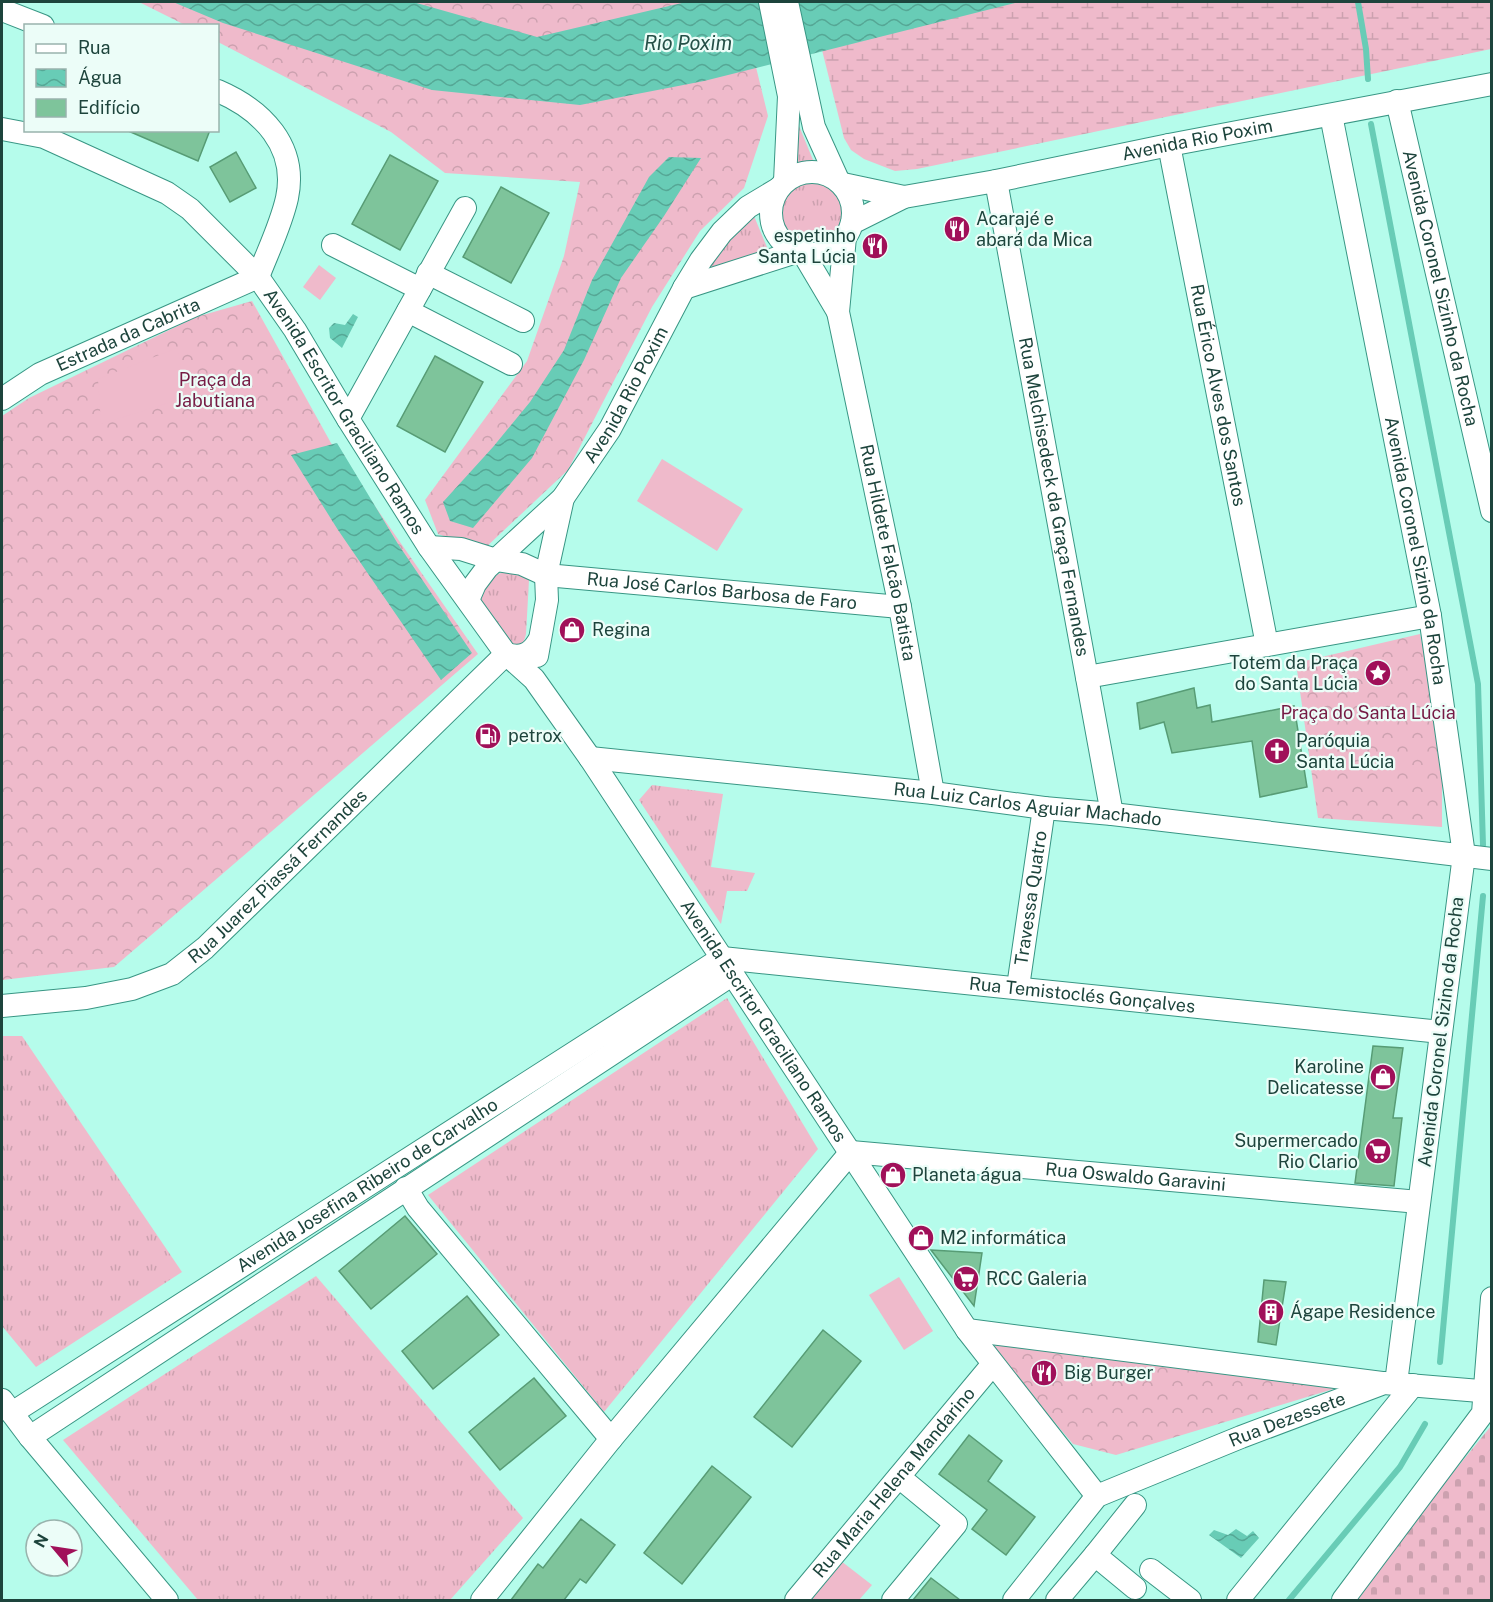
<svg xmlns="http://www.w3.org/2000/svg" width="1493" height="1602" font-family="'Public Sans',sans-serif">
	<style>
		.grass { fill: url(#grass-tufts) }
		.forest { fill: url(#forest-crowns) }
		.wetland { fill: url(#wetland-marsh) }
		.cemetery { fill: url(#cemetery-stones) }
		.pitch { fill: #efbacb }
		.water { fill: url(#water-waves) }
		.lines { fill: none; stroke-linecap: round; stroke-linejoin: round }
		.stream { stroke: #68ccb6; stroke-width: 6 }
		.building { fill: #7ec49b; stroke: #579c75; stroke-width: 1.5 }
		.minor-casing { stroke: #389684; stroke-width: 24 }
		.minor { stroke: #fff; stroke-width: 22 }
		.labels { text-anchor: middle; stroke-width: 4.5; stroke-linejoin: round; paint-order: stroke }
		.street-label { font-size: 18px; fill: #1d443c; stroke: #ecfdf8 }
		.poi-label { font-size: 18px; fill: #1d443c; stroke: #ecfdf8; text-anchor: start }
		.park-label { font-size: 18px; fill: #761b44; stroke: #ecfdf8 }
		.water-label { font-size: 20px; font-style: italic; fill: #245047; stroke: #ecfdf8 }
	</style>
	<defs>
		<pattern id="grass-tufts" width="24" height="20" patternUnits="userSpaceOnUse" patternTransform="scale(1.5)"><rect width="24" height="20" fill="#efbacb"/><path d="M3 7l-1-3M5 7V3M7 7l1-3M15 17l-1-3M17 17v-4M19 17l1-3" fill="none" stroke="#cca1af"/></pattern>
		<pattern id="forest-crowns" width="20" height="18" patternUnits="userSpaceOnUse" patternTransform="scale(1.5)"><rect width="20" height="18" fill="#efbacb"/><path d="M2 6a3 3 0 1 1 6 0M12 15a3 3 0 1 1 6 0" fill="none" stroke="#cca1af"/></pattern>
		<pattern id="wetland-marsh" width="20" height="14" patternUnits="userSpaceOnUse" patternTransform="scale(1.5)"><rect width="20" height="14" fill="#efbacb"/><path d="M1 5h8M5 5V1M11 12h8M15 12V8" fill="none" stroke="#cca1af"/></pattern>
		<pattern id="cemetery-stones" width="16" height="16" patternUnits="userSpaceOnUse" patternTransform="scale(1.5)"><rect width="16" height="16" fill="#efbacb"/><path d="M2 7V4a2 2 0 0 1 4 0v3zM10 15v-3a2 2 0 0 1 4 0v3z" fill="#cca1af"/></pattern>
		<pattern id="water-waves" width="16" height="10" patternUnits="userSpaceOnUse" patternTransform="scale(1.5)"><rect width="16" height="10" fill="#68ccb6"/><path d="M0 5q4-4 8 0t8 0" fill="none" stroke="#55a795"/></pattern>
	</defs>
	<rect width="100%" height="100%" fill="#b5fceb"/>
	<g class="grass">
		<polygon points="794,114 816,167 787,171"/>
		<circle cx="812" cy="213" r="35"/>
		<polygon points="754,216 769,252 703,277 706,260"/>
		<path d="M 523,570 L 529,580 L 526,634 C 524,642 523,645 514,645 C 497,627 468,607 488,582 C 498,571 509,571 523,570 Z"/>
		<polygon points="652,785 723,794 711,867 755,873 747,891 727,891 721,924 639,800"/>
		<polygon points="727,998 818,1149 604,1412 428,1195"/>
		<polygon points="2,1036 22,1036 182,1272 36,1367 2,1326"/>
		<polygon points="316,1276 523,1518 450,1600 198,1600 63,1440"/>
	</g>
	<g class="forest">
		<polygon points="139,2 740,2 768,116 744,188 700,231 652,307 568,470 483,550 438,534 425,500 527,361 564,256 580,182 445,173 391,132 218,42 218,26 185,25"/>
		<polygon points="252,301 331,443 478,654 114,967 2,980 2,416 29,398 196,317"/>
		<polygon points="1420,634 1431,687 1442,776 1442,827 1318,818 1296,663"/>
		<polygon points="996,1341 1350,1384 1116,1455 1073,1444 994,1351"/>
	</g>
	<polygon class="wetland" points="810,2 1491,2 1491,49 917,169 895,171 864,159 851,150 844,138"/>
	<polygon class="cemetery" points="1491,1426 1491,1600 1349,1600"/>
	<g class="pitch">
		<polygon points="319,265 336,278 320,300 303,287"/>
		<polygon points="177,348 187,397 101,424 98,379"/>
		<polygon points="662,459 743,509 717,551 637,501"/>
		<polygon points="899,1277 933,1331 904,1350 869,1295"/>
		<polygon points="841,1561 872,1585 859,1600 811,1600"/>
	</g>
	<g class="water">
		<polygon points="173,2 413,2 537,37 686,2 1019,2 704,81 580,105 432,90 223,23"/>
		<polygon points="669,157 701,158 664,216 621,278 584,360 532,458 473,528 450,521 443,502 493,447 530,402 564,350 592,280 649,177"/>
		<polygon points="353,314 358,317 342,348 330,338 329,328 334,323 345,325"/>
		<polygon points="337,443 398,544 472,653 441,680 338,530 291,455"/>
		<polygon points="1236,1529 1247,1536 1253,1531 1259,1538 1241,1558 1209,1535 1214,1530 1228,1535"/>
	</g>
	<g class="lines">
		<g class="stream">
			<polyline points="1358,2 1366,49 1368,79"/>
			<polyline points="1371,124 1478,684 1483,845"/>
			<polyline points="1440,1362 1483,896"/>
			<polyline points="1289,1600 1400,1467 1425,1424"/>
		</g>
	</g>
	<g class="building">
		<polygon points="126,130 210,130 198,161"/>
		<polygon points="236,152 256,188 230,202 210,167"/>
		<polygon points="390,155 438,181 400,250 352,224"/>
		<polygon points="501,187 549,213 511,283 463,257"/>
		<polygon points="435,356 483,382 445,452 397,426"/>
		<polygon points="1194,688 1197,708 1210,705 1212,722 1294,706 1307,787 1260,797 1252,741 1172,753 1164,722 1140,729 1137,703"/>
		<polygon points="1373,1046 1403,1048 1393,1118 1402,1118 1394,1186 1355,1183"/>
		<polygon points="405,1216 437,1254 371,1309 339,1271"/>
		<polygon points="931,1250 982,1253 974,1306"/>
		<polygon points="1264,1280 1286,1282 1276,1345 1258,1342"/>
		<polygon points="467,1296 499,1335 433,1389 402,1351"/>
		<polygon points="823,1330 861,1361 792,1447 754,1417"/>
		<polygon points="534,1378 566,1416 500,1470 469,1432"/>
		<polygon points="969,1435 1002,1461 988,1481 1035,1517 1006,1555 972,1529 987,1510 939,1474"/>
		<polygon points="712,1466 751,1497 682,1584 644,1553"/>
		<polygon points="581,1519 615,1545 586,1583 580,1579 564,1600 511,1600 538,1564 543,1568"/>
		<polygon points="931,1578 960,1600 913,1600"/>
	</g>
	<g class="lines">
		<defs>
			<g id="minor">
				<polyline points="770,2 789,96 785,181"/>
				<polyline points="787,2 814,127 838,180"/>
				<polyline points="2,10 43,26"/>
				<path d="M 218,91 C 262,110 298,146 287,198 C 281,225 268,251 258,277"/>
				<path id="s1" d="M 1397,101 L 1492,511"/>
				<path id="s2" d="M 1331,115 L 1430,616 L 1464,855 L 1396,1383"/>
				<path id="s3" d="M 2,129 L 44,137 L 167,193 L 190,209 L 258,277 L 295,330 L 348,419 L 429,547 L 506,654 L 534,679 L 590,758 L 967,1330 L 1097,1496"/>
				<path id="s4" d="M 1169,145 L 1267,645"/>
				<circle cx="812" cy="213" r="41"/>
				<path id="s5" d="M 996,181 L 1112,814"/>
				<polyline points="843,184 904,197"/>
				<path id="s6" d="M 852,223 L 904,197 L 996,181 L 1169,145 L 1492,84"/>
				<path id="s7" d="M 845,237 L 838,312 L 900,607 L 933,793"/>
				<polyline points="333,245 420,289"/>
				<polyline points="803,253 838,312"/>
				<polyline points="428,273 523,321"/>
				<polyline points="684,288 796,252"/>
				<polyline points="408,311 511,364"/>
				<path id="s8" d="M 2,399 L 40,374 L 258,277"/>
				<polyline points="348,419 465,208"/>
				<path id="s9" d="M 429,547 L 461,549 L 496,560 L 522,564 L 546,575 L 900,607"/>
				<path id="s10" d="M 468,600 L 475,584 L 487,568 L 563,498 L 610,429 L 684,288 L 701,260 L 722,232 L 748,207 L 778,189"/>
				<polyline points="537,656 547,600 546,575 563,498"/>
				<polyline points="1087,677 1430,616"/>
				<path id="s11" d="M 590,758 L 933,793 L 1044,808 L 1112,814 L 1492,859"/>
				<path id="s12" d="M 722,958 L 1441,1032"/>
				<path id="s13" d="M 1018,987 L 1044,808"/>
				<path id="s14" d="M 2,1006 L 86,998 L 132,989 L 172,974 L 205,948 L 506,654 C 521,658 530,655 538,642"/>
				<polyline points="406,1188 418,1208 611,1439"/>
				<polyline points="967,1330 1382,1383"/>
				<polyline points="2,1400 30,1437 167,1600"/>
				<path id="s15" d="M 12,1413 L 722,958"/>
				<polyline points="30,1437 733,974"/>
				<polyline points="1135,1505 1095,1555 1135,1588"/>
				<polyline points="1151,1570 1190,1600"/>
				<path id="s16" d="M 482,1600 L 611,1439 L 851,1152 L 1419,1202"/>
				<path id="s17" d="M 796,1600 L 992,1365"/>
				<polyline points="893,1600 956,1524 899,1477"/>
				<path id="s18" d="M 1014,1600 L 1097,1496 L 1241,1437 L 1384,1383 L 1492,1392"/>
				<polyline points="1057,1600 1095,1555"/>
				<polyline points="1238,1600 1413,1385"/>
				<polyline points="1343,1600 1483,1413 1492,1298"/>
			</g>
		</defs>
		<use href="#minor" class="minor-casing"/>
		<use href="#minor" class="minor"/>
	</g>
	<defs>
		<symbol id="restaurant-disc" viewBox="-11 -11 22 22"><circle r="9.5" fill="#a01059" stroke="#ecfdf8"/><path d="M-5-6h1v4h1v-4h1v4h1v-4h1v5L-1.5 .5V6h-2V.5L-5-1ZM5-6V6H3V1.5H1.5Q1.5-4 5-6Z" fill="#fff"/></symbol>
		<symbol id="shop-disc" viewBox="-11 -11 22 22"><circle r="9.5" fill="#a01059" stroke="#ecfdf8"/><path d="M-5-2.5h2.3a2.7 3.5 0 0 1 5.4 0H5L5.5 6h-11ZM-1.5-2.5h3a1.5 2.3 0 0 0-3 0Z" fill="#fff"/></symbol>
		<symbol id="sight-disc" viewBox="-11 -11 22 22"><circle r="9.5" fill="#a01059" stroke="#ecfdf8"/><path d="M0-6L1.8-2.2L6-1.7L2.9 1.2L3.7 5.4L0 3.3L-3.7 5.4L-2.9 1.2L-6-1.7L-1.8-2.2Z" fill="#fff"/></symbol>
		<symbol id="fuel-disc" viewBox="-11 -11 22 22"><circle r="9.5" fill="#a01059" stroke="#ecfdf8"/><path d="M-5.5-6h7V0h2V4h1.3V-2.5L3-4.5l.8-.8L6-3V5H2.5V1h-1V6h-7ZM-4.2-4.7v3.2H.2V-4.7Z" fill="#fff"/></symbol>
		<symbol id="church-disc" viewBox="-11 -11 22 22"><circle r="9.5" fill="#a01059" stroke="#ecfdf8"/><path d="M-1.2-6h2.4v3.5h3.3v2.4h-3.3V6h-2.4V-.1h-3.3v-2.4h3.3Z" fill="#fff"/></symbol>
		<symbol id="supermarket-disc" viewBox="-11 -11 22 22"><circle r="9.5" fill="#a01059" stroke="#ecfdf8"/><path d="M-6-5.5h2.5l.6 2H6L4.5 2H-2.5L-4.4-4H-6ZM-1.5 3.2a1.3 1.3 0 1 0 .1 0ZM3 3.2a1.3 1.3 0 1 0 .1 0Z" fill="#fff"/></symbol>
		<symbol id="building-disc" viewBox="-11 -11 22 22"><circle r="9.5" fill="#a01059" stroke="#ecfdf8"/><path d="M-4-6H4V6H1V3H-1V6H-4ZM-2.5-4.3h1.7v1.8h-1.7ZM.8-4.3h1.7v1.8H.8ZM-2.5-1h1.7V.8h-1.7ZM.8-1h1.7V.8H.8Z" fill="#fff"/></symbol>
	</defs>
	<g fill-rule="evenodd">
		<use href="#restaurant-disc" x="942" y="214" width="30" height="30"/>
		<use href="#restaurant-disc" x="860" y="231" width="30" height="30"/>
		<use href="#shop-disc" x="557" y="615" width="30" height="30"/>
		<use href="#sight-disc" x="1363" y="658" width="30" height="30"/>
		<use href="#fuel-disc" x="473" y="721" width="30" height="30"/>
		<use href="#church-disc" x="1262" y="736" width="30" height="30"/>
		<use href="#shop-disc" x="1368" y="1062" width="30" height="30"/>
		<use href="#supermarket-disc" x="1363" y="1136" width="30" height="30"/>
		<use href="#shop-disc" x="878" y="1160" width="30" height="30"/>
		<use href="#shop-disc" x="906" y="1223" width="30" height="30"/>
		<use href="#supermarket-disc" x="951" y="1264" width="30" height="30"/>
		<use href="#building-disc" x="1256" y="1297" width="30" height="30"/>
		<use href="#restaurant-disc" x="1029" y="1358" width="30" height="30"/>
	</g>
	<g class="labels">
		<g class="street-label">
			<text dy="6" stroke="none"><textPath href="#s6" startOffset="357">Avenida Rio Poxim</textPath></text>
			<text dy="6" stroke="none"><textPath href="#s1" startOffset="192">Avenida Coronel Sizinho da Rocha</textPath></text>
			<text dy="6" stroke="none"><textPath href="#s8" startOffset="142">Estrada da Cabrita</textPath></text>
			<text dy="6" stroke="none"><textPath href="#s10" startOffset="262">Avenida Rio Poxim</textPath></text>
			<text dy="6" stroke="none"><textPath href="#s4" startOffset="255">Rua Érico Alves dos Santos</textPath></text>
			<text dy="6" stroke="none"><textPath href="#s3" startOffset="462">Avenida Escritor Graciliano Ramos</textPath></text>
			<text dy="6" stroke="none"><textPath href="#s5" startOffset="321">Rua Melchisedeck da Graça Fernandes</textPath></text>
			<text dy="6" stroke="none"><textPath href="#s2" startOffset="444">Avenida Coronel Sizino da Rocha</textPath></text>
			<text dy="6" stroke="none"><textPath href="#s7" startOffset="321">Rua Hildete Falcão Batista</textPath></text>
			<text dy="6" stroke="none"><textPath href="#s9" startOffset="298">Rua José Carlos Barbosa de Faro</textPath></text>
			<text dy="6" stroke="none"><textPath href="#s11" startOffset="440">Rua Luiz Carlos Aguiar Machado</textPath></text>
			<text dy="6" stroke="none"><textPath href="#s14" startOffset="318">Rua Juarez Piassá Fernandes</textPath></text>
			<text dy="6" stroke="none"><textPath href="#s13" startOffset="90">Travessa Quatro</textPath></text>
			<text dy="6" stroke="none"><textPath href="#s12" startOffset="362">Rua Temistoclés Gonçalves</textPath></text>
			<text dy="6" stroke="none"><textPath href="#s3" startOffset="1203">Avenida Escritor Graciliano Ramos</textPath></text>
			<text transform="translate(1441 1032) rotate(-83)" y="6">Avenida Coronel Sizino da Rocha</text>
			<text dy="6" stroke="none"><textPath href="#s16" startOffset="866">Rua Oswaldo Garavini</textPath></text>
			<text dy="6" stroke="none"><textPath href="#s15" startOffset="422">Avenida Josefina Ribeiro de Carvalho</textPath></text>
			<text dy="6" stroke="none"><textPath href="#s18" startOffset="338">Rua Dezessete</textPath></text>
			<text dy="6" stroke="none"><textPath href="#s17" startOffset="153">Rua Maria Helena Mandarino</textPath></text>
		</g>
		<g class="poi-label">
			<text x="976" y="225">Acarajé e<tspan x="976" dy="21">abará da Mica</tspan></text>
			<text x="856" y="242" text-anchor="end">espetinho<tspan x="856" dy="21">Santa Lúcia</tspan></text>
			<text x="592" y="636">Regina</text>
			<text x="1358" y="669" text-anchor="end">Totem da Praça<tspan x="1358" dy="21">do Santa Lúcia</tspan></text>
			<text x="508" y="742">petrox</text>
			<text x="1296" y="747">Paróquia<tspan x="1296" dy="21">Santa Lúcia</tspan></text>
			<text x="1364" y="1073" text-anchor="end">Karoline<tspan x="1364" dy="21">Delicatesse</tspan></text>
			<text x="1358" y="1147" text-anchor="end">Supermercado<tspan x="1358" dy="21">Rio Clario</tspan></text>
			<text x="912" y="1181">Planeta água</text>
			<text x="940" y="1244">M2 informática</text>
			<text x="986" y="1285">RCC Galeria</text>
			<text x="1290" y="1318">Ágape Residence</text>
			<text x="1064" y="1379">Big Burger</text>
		</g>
		<g class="park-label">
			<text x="215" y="386">Praça da<tspan x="215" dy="21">Jabutiana</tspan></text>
			<text x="1368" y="719">Praça do Santa Lúcia</text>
		</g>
		<g class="water-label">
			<text x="688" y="50">Rio Poxim</text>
		</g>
	</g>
	<rect width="1493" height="1602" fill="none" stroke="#1d443c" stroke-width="6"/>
	<rect x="24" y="24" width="195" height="108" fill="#ecfdf8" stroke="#99b3ad" stroke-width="1.5"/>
	<rect x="36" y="44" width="30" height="9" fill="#ffffff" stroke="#99b3ad" stroke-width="1.5"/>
	<text x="78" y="54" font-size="18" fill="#1d443c">Rua</text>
	<rect x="36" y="69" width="30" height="18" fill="url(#water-waves)" stroke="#99b3ad" stroke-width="1.5"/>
	<text x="78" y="84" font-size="18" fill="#1d443c">Água</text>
	<rect x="36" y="99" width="30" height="18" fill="#7ec49b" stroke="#99b3ad" stroke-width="1.5"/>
	<text x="78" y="114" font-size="18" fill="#1d443c">Edifício</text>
	<g transform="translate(54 1548) rotate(299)"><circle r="28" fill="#ecfdf8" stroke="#99b3ad" stroke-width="1.5"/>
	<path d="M0-4.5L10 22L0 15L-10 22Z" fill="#a01059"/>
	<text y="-9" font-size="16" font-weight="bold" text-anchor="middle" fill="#1d443c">N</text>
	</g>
</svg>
